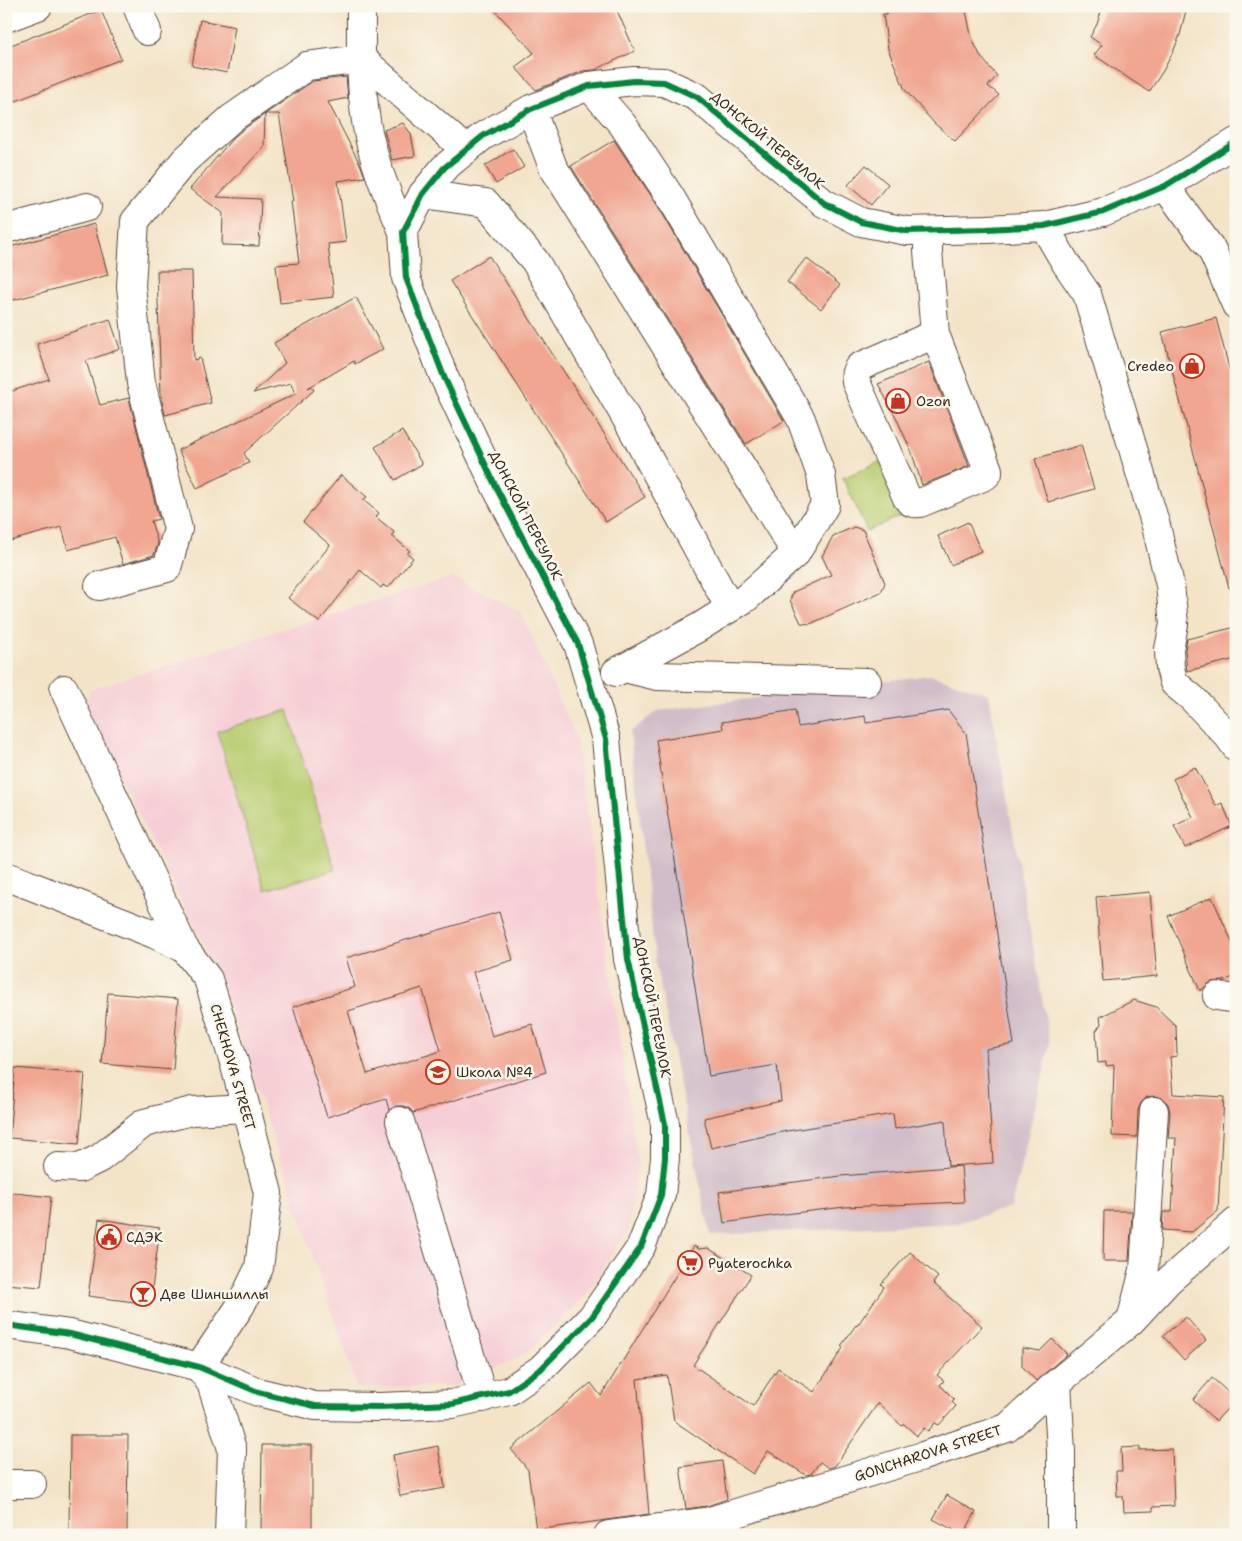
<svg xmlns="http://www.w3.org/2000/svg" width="1242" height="1541" font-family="'Shantell Sans',sans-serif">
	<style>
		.built { fill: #f6cfd6 }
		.industrial { fill: #d1bdc9 }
		.green { fill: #b8cd71; stroke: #7a7c48 }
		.building { fill: #f0a691; fill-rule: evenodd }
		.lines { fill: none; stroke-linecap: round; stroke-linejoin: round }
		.minor-casing { stroke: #574638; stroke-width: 30 }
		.minor { stroke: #fff; stroke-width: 28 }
		.cycleway-casing { stroke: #fbf7ec; stroke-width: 9 }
		.cycleway { stroke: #00873e; stroke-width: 6 }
		.labels { text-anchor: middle; stroke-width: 5; stroke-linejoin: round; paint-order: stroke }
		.street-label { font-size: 14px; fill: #3b2a1e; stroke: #fbf7ec }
		.poi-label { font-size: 14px; fill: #3b2a1e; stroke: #fbf7ec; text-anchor: start }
	</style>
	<rect width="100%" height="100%" fill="#fbf7ec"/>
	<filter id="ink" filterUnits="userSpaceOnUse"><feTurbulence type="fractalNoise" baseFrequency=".02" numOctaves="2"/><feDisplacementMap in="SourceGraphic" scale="10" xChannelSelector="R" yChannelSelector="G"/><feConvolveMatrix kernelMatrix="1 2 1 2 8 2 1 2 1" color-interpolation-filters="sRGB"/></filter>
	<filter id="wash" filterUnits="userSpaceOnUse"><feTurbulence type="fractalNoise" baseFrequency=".0096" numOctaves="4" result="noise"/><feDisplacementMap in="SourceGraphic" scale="20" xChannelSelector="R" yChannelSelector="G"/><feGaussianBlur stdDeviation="1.12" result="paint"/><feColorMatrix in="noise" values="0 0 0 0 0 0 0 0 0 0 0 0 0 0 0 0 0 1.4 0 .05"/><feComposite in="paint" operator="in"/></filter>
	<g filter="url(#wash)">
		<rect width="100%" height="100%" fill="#f3e4c8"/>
		<polygon class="built" points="453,577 521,612 576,738 638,1164 629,1229 585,1296 526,1354 456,1386 357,1388 221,981 85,707 91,689"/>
		<polygon class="industrial" points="930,675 989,694 1050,1044 1011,1207 957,1223 710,1235 656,966 630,732 657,711"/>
		<g class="green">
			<polygon points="881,461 905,514 867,531 843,478"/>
			<polygon points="288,710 335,870 265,890 217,731"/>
		</g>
		<g id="blocks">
			<g class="building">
				<polygon points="491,6 615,6 635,51 595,70 583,71 536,90 515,67 534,53"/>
				<polygon points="887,6 965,6 971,35 975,45 981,57 997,76 988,86 999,95 955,141 934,123 905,90 888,49 883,14 887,14"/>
				<polygon points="1103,6 1187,6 1180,35 1173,52 1163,71 1149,92 1094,55 1102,45 1090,37 1097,24"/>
				<polygon points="101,10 121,59 6,105 6,47"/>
				<polygon points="200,20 235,27 227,73 192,66"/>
				<polygon points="346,77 348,98 328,102 361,166 365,177 338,181 346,242 328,244 334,297 280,303 276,265 299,263 291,201 293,201 279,114 265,114 264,147 217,197 261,199 259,246 222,245 223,213 190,189 232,139 242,130 313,81"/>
				<polygon points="403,123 411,134 415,156 392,160 384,130"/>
				<polygon points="614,140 658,206 784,421 746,444 571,166"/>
				<polygon points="513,149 524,167 496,184 485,166"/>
				<polygon points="866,165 888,184 871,205 848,185"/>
				<polygon points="94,224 108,275 6,302 6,248"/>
				<polygon points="489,256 645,497 606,522 450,281"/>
				<polygon points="806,258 840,285 821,309 787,282"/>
				<polygon points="157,271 192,271 194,360 200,358 211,403 165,415 161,396"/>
				<polygon points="356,297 383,349 355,364 354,361 308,388 311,386 314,390 244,453 249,463 197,488 178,450 295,394 291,383 253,393 285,363 274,343"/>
				<polygon points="1216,318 1236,395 1236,587 1229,588 1162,332"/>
				<polygon points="110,319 120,349 86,361 100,405 129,398 159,519 151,521 158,544 154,555 123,564 115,537 68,550 62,527 6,542 6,393 49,379 37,344"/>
				<polygon points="929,362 969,466 922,485 912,453 896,417 878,384"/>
				<polygon points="402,431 422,464 395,480 375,447"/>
				<polygon points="1081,445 1094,489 1048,502 1035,459"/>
				<polygon points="341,475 367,497 363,500 379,513 376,517 394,532 392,536 410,551 407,553 413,558 388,588 383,585 381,588 360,570 319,622 288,598 330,545 303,522"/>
				<polygon points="968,522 981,551 951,565 938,536"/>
				<polygon points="854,527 863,530 885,583 881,592 810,624 801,623 790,600 793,592 831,575 822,556 833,536"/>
				<polygon points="1236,627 1236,659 1187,671 1185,650 1187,639"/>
				<polygon points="795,710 798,727 865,716 866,723 948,710 966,733 1014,1044 986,1049 993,1163 948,1166 945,1120 895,1129 893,1114 787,1131 711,1148 704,1118 781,1101 777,1065 709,1076 656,740 723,729 722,722"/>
				<polygon points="1195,767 1216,806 1222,803 1232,826 1185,848 1174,826 1193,817 1173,779"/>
				<polygon points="1150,892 1157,976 1103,981 1096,897"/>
				<polygon points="1212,897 1236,951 1236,976 1223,981 1211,982 1200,991 1168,916"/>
				<path d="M 499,912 L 513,960 L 473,972 L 492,1036 L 532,1024 L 546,1072 L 413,1113 L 410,1109 L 403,1106 L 396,1106 L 389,1110 L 386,1099 L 327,1117 L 293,1007 L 355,987 L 346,958 ZM 422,988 L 441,1051 L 367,1074 L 348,1011 Z"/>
				<polygon points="108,993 178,999 173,1070 102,1064"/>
				<polygon points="1134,1000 1156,1007 1176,1026 1177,1056 1170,1057 1173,1094 1224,1097 1218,1211 1192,1232 1162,1230 1163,1212 1172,1212 1176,1138 1168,1138 1170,1112 1168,1104 1162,1098 1155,1096 1147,1097 1141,1103 1138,1110 1137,1137 1112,1136 1114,1065 1106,1066 1106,1062 1098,1063 1096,1031 1101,1024 1100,1017"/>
				<polygon points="15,1068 85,1074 79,1144 9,1138"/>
				<polygon points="961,1166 964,1202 845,1207 785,1214 724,1223 719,1192 841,1176"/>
				<polygon points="6,1192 51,1197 41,1287 6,1284"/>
				<polygon points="1104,1211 1132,1211 1129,1261 1103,1261"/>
				<polygon points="99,1219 160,1228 150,1304 88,1296"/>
				<polygon points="694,1246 699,1249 708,1248 751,1275 693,1365 753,1406 778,1368 814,1392 843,1348 841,1346 856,1325 857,1326 884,1287 881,1284 910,1252 938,1277 933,1283 982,1326 937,1375 944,1381 940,1385 954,1399 952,1402 956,1406 939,1425 935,1423 928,1431 924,1428 917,1436 904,1424 902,1426 878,1403 835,1466 829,1468 820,1462 811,1474 806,1475 768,1451 753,1474 674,1421 667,1375 637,1379 649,1514 536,1530 528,1470 511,1449 591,1383 601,1396"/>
				<polygon points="1186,1317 1206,1340 1184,1360 1163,1336"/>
				<polygon points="1052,1339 1067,1354 1036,1381 1022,1366 1022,1348 1040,1351"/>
				<polygon points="1212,1378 1236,1399 1216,1421 1193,1400"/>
				<polygon points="70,1435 128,1435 127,1535 69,1535"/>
				<polygon points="262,1445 312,1445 312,1535 261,1535"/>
				<polygon points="438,1446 445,1488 400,1496 393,1455"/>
				<polygon points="1140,1447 1140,1450 1172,1449 1174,1506 1153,1507 1153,1511 1124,1512 1123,1496 1117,1496 1116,1471 1122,1471 1121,1448"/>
				<polygon points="722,1461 727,1499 707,1506 686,1509 680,1467"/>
				<polygon points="947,1495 976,1512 963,1535 933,1519"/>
			</g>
		</g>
	</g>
	<g filter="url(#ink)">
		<use href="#blocks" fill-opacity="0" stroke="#574638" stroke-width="1"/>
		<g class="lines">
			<defs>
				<g id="minor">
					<polyline points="137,6 147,31"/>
					<path d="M 361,6 C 361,44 360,83 366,121 C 372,160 388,196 403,232"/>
					<polyline points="6,18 38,6"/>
					<polyline points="589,86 623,125 671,198 801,419 821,475 825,505 796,553 746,598 698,628 624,668"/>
					<polyline points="531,109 553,167 796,553"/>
					<polyline points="1165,186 1212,250 1236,305"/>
					<polyline points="423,194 486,203 535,261 633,430 730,608"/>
					<polyline points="1044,226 1065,262 1087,294 1156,526 1170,585 1174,624 1169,649 1170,668 1174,683 1192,698 1228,736 1236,747"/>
					<polyline points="6,229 87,207"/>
					<path d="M 928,231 L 928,251 L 935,334 L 988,470 L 988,473 L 985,476 L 920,503 C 913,504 910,503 907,498 L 856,382 C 855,375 855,372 859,367 L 935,334"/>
					<polyline points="99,586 167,568 178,529 141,383 131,286 135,221 185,160 232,118 307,66 362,59 466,150"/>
					<polyline points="616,672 624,668 657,676 867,682"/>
					<polyline points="64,689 184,948"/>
					<polyline points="6,876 154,934 184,948 208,979 234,1062 268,1193 259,1268 241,1305 199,1367"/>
					<polyline points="1217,996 1236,999"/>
					<polyline points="400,1121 483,1398"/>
					<polyline points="58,1167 80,1168 100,1158 144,1123 192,1111 245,1108"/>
					<polyline points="1132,1317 1144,1270 1154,1111"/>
					<polyline points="6,1325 70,1334 199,1367 258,1392 315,1406 380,1407 452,1404 509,1391 541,1369 592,1317 641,1247 661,1195 665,1158 665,1124 628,959 606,739 578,644 496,487 444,377 406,278 403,232 423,194 444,168 483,136 531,109 589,86 634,81 664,82 697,97 824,203 861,222 907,231 987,229 1044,226 1103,212 1165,186 1236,142"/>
					<polyline points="199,1367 211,1383 232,1449 229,1535"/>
					<polyline points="1057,1383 1061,1452 1061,1535"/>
					<polyline points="6,1484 32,1484"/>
					<polyline points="608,1535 710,1521 923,1456 1007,1428 1057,1383 1131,1321 1168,1281 1236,1222"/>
				</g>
			</defs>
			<use href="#minor" class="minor-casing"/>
			<use href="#minor" class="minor"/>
			<defs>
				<polyline id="cycleway" points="6,1325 70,1334 199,1367 258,1392 315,1406 380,1407 452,1404 509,1391 541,1369 592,1317 641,1247 661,1195 665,1158 665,1124 628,959 606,739 578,644 496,487 444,377 406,278 403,232 423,194 444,168 483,136 531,109 589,86 634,81 664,82 697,97 824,203 861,222 907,231 987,229 1044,226 1103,212 1165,186 1236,142"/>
			</defs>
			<use href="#cycleway" class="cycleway-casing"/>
			<use href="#cycleway" class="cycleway"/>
		</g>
	</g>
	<defs>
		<symbol id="shop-ring" viewBox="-11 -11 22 22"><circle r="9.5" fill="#fbf7ec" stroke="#c8321e" stroke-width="1.5"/><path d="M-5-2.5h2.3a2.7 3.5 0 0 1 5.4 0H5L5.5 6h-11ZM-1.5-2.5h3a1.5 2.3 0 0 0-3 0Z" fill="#c8321e"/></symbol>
		<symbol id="school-ring" viewBox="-11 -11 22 22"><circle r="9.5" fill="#fbf7ec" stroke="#c8321e" stroke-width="1.5"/><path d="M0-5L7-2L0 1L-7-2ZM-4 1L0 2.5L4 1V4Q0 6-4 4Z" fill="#c8321e"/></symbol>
		<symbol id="civic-ring" viewBox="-11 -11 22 22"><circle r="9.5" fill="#fbf7ec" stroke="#c8321e" stroke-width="1.5"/><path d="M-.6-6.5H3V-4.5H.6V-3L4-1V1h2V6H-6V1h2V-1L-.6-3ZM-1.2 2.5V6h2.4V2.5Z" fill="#c8321e"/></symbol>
		<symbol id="supermarket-ring" viewBox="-11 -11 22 22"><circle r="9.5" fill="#fbf7ec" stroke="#c8321e" stroke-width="1.5"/><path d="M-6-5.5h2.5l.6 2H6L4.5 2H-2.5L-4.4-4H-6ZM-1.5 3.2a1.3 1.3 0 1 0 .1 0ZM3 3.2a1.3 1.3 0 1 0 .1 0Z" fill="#c8321e"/></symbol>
		<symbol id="bar-ring" viewBox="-11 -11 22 22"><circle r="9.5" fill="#fbf7ec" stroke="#c8321e" stroke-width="1.5"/><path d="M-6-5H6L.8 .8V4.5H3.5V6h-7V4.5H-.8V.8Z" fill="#c8321e"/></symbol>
	</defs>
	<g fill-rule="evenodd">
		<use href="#shop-ring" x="1178" y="352" width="28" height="28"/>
		<use href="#shop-ring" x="884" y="387" width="28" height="28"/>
		<use href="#school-ring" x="424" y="1058" width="28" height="28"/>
		<use href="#civic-ring" x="95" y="1223" width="28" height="28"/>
		<use href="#supermarket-ring" x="676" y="1249" width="28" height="28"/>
		<use href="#bar-ring" x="129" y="1280" width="28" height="28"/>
	</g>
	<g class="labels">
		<g class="street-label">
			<text transform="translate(768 140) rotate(40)" y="5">ДОНСКОЙ ПЕРЕУЛОК</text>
			<text transform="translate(526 515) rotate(63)" y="5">ДОНСКОЙ ПЕРЕУЛОК</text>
			<text transform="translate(653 1007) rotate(79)" y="5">ДОНСКОЙ ПЕРЕУЛОК</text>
			<text transform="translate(233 1067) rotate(74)" y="5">CHEKHOVA STREET</text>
			<text transform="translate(928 1453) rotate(-18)" y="5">GONCHAROVA STREET</text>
		</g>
		<g class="poi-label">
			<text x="1174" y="371" text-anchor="end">Credeo</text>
			<text x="916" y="406">Ozon</text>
			<text x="456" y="1077">Школа №4</text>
			<text x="126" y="1242">СДЭК</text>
			<text x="708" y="1268">Pyaterochka</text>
			<text x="160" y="1299">Две Шиншиллы</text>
		</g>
	</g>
	<rect width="1242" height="1541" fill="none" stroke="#fbf7ec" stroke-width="25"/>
</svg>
